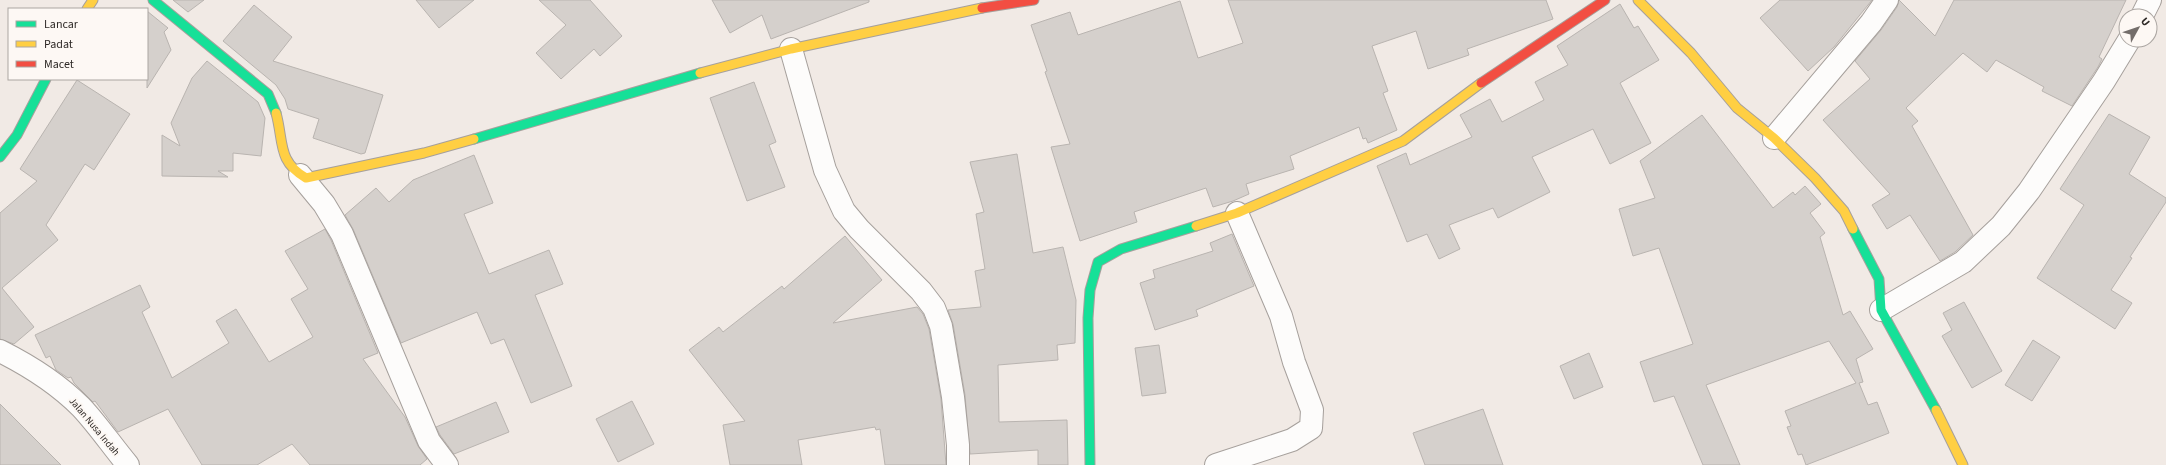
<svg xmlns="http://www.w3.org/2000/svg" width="2166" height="465" font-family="'Source Sans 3',sans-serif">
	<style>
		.building { fill: #d5d0cc; stroke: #b9b4b0 }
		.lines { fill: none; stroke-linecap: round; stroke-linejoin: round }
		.street-casing { stroke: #a6a09c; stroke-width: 24 }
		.fast-casing { stroke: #a6a09c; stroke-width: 11 }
		.slow-casing { stroke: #a6a09c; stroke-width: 11 }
		.jam-casing { stroke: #a6a09c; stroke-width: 11 }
		.street { stroke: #fdfcfb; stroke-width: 22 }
		.fast { stroke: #16e098; stroke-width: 9 }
		.slow { stroke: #ffcf43; stroke-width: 9 }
		.jam { stroke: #f24e42; stroke-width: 9 }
		.labels { text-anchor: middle; stroke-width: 4; stroke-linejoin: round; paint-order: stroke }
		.street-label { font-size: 10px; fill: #2f2a27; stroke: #fdf8f4 }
	</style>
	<rect width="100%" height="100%" fill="#f1eae5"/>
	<g class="building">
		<polygon points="173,0 204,0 188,12"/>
		<polygon points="416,0 474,0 439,28"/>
		<polygon points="539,0 590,0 622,36 600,56 594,49 561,79 536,53 566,25"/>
		<polygon points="712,0 869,0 869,2 771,39 762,15 730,33"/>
		<polygon points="1228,0 1546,0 1553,19 1467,49 1469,55 1428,69 1416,31 1372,46 1388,91 1383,93 1397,130 1368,143 1366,138 1363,139 1359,127 1290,156 1294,169 1246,184 1249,194 1233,201 1213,207 1206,188 1134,212 1137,222 1080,241 1051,147 1070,144 1045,72 1047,71 1031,25 1070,12 1078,35 1180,1 1198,58 1243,43"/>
		<polygon points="1780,0 1872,0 1834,47 1808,71 1760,18"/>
		<polygon points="1899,0 1935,36 1954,0 2126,0 2099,57 2102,59 2098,67 2072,106 2042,91 2044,87 1996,60 1987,72 1963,53 1906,108 1918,121 1912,126 1973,235 1955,252 1940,261 1910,215 1887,229 1872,205 1890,194 1823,120 1870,79 1855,61 1881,30 1897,7"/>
		<polygon points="1620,4 1634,28 1638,26 1659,60 1620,83 1651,143 1610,164 1593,129 1532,157 1550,192 1498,218 1493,208 1449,225 1460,249 1439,259 1427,234 1407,242 1377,166 1406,153 1410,165 1472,137 1460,115 1490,99 1502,122 1544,100 1535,82 1568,65 1557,46"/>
		<polygon points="254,5 292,37 273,61 383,95 365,153 361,154 313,138 319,119 288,109 285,99 276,85 223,41"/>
		<polygon points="147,11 168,28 164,32 171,50 147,88"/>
		<polygon points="207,61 258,102 265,118 261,156 233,153 233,171 218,171 228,177 162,176 162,135 180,146 171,123 192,78"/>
		<polygon points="77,80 130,114 94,170 85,164 46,225 58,240 2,288 34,327 14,344 0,339 0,213 37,181 20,169"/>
		<polygon points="754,82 776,142 769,145 785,187 747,201 710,98"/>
		<polygon points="2109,114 2150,137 2129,174 2166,198 2166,202 2130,257 2132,258 2111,290 2132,303 2115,329 2037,278 2084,205 2060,189"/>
		<polygon points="1702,115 1773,208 1793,192 1795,195 1805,186 1821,204 1810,213 1825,233 1820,237 1843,315 1850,311 1873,349 1856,359 1863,382 1859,383 1868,405 1877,402 1889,433 1806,465 1802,454 1798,455 1787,427 1791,426 1785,411 1856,383 1829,341 1706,385 1740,465 1703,465 1674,396 1654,402 1640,362 1693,344 1659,248 1633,256 1619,209 1655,198 1640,161"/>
		<polygon points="1017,154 1033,253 1063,247 1076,300 1075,343 1057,345 1058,360 998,365 999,422 1067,420 1068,465 1038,465 1038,450 970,454 965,395 953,324 948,310 981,307 975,271 985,269 976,214 984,212 970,162"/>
		<polygon points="474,155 493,203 464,214 489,274 549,250 563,284 535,295 572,386 531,403 504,339 491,344 477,312 401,343 353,229 345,215 376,188 389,202 413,180"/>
		<polygon points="325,229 331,240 378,353 363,359 405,417 418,446 427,459 420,465 310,465 292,444 257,465 202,465 168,409 118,432 95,401 93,402 74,383 71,377 68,378 56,370 50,356 46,358 35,335 140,285 150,307 142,312 172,378 229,343 216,321 236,309 269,362 313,337 291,299 308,289 285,251"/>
		<polygon points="1232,234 1254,286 1196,310 1198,316 1155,330 1140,283 1155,278 1153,270 1213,251 1210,243"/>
		<polygon points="845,236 882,280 833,323 917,307 923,314 929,329 941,399 946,465 885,465 880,429 876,430 875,427 798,440 802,465 730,465 723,425 745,421 689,350 719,327 723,332 782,286 784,289"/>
		<polygon points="1964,302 2002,371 1972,388 1942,336 1952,330 1943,313"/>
		<polygon points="2033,340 2060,357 2032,401 2005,385"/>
		<polygon points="1159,345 1166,393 1142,396 1135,348"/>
		<polygon points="1589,353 1603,387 1574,399 1560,366"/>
		<polygon points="632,401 654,444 618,462 596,419"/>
		<polygon points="496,402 509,432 454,454 440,435 436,427"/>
		<polygon points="0,404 61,465 0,465"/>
		<polygon points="1483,409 1503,465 1425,465 1413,433"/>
	</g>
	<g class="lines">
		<defs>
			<g id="street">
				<polyline points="2142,16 2150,0"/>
				<polyline points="791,49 825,170 844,211 859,229 921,291 934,308 941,326 953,397 958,445 958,465"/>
				<polyline points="1774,138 1871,23 1887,0"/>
				<polyline points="300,175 324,204 342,234 429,441 447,465"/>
				<polyline points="1881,310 1963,262 2001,226 2029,191 2104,81 2129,40"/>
				<path d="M 0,351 C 30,366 57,383 81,407 C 98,425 112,446 128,465"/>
				<polyline points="1216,465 1292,440 1311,428 1312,410 1294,362 1281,316 1237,213"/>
			</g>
			<g id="fast">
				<polyline points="153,0 268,94 276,113"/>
				<polyline points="474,139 700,73"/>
				<polyline points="0,157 17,135 46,79"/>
				<polyline points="1853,229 1879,279 1881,310 1936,410"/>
				<polyline points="1090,465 1088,318 1090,290 1098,262 1121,249 1196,226"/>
			</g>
			<g id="slow">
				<polyline points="1638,0 1691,53 1737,108 1774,138 1815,178 1844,211 1853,229"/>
				<polyline points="87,9 93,0"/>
				<polyline points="700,73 791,49 982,8"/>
				<path d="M 276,113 C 284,142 277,161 306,178 L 424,153 L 474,139"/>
				<polyline points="1196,226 1237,213 1403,141 1481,83"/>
				<polyline points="1936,410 1963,465"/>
			</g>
			<g id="jam">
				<polyline points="982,8 1034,0"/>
				<polyline points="1481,83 1605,0"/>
			</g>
		</defs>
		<use href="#street" class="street-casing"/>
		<use href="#fast" class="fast-casing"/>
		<use href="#slow" class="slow-casing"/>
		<use href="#jam" class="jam-casing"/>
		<use href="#street" class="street"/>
		<use href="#fast" class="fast"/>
		<use href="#slow" class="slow"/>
		<use href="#jam" class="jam"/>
	</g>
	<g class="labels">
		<g class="street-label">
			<text transform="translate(95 426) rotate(50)" y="4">Jalan Nusa Indah</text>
		</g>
	</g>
	<rect x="8" y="8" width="140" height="72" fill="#fdf8f4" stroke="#aba6a2"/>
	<rect x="16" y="21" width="20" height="6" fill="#16e098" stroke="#aba6a2"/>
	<text x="44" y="28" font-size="12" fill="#2f2a27">Lancar</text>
	<rect x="16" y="41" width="20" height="6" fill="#ffcf43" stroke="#aba6a2"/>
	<text x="44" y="48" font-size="12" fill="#2f2a27">Padat</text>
	<rect x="16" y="61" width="20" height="6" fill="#f24e42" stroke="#aba6a2"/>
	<text x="44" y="68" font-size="12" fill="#2f2a27">Macet</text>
	<g transform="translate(2138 28) rotate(50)"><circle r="19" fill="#fdf8f4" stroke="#aba6a2"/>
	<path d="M0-3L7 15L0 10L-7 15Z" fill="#736d6a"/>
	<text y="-6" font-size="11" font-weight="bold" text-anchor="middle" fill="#2f2a27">U</text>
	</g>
</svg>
